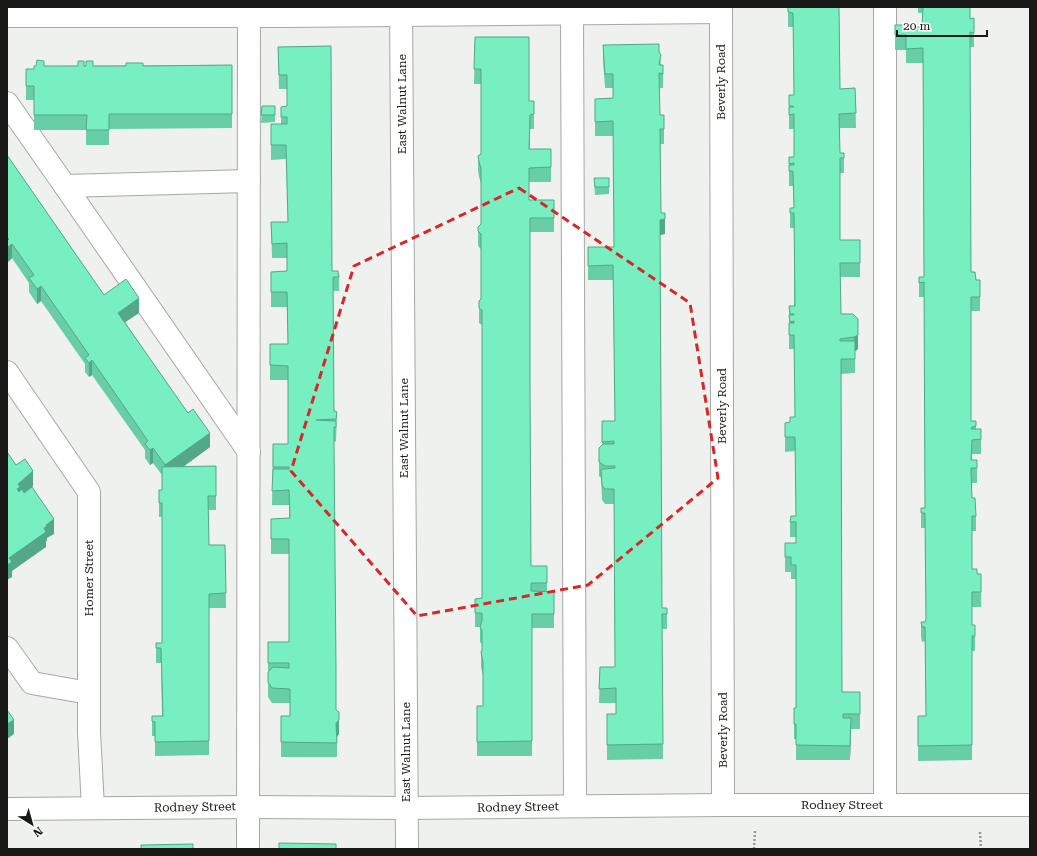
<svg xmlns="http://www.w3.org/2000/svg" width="1037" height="856" font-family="'Roboto Serif',serif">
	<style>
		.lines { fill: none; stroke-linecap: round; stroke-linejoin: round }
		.minor-casing { stroke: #a6a8a5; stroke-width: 24 }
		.path { stroke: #979896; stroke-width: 2.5; stroke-dasharray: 2 2; stroke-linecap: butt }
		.minor { stroke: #fff; stroke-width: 22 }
		.wall { fill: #67cea6 }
		.shaded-wall { fill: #54a787 }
		.building { fill: #78efc1; stroke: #54a787 }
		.marked { fill: none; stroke: #d62828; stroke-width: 3; stroke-dasharray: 8 5; stroke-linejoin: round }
		.labels { text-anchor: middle; stroke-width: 3; stroke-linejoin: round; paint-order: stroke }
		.street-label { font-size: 12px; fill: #191918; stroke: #fcfefb }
	</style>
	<rect width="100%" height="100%" fill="#eff1ee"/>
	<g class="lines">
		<defs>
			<g id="minor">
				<polyline points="401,7 407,849"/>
				<polyline points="721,7 723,805"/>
				<polyline points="885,7 885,805"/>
				<polyline points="572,13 575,806"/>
				<polyline points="7,16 287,16 721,12"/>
				<polyline points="7,103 65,186 249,181"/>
				<polyline points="65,186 249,452"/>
				<polyline points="7,372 89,492 89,732 93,808"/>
				<polyline points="7,648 32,683 89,693"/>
				<polyline points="7,809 249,807 406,808 723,805 1030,805"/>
				<polyline points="248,849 249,16"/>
			</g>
		</defs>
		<use href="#minor" class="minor-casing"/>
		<g class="path">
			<polyline points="980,832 981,849"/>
			<polyline points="754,849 755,831"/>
		</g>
		<use href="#minor" class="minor"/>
	</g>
	<g class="wall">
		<polygon points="788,7 839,7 840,89 855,88 856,128 840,128 840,153 844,158 844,173 840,173 840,240 860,240 860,277 840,277 841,314 853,314 858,349 855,351 855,373 841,374 842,692 860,692 860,729 851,729 850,760 796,760 796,739 794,739 794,708 796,708 796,579 791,579 791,572 785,572 785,557 796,543 796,537 790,537 790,522 796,516 795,451 785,452 785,423 790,422 795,417 794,349 789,349 789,306 794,306 794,228 790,228 790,208 794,208 793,186 789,186 789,157 794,157 794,129 789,129 789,95 794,95 793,27 788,27"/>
		<polygon points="918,7 970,7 970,19 974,18 974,47 970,47 971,272 976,280 980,294 980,311 971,311 971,421 976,421 976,429 981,429 981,454 972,454 972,460 977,460 977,483 971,483 972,498 976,516 976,531 972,531 972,569 977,574 981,574 981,607 972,607 972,625 975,625 975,651 972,651 972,760 918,761 918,716 926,716 925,641 922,642 921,637 921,622 925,622 926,620 925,528 921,528 921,513 925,508 924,297 919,297 919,277 924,277 923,63 906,63 906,50 895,50 895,25 907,27 922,27 923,13 918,13"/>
		<polygon points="475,37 529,101 534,114 534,129 530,129 530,149 551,167 551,182 529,182 529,200 554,218 554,232 530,232 530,391 531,566 547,566 547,592 554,592 554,628 532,628 532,756 477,756 477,706 483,706 483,676 481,667 481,652 482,650 482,644 480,642 480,627 475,627 475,613 482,598 482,325 479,323 479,301 481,299 481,249 478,246 478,227 481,224 481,183 479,177 478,170 478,156 481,154 481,84 474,84"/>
		<polygon points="603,45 659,52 661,65 663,74 663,88 659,88 660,115 664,115 664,144 660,144 661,213 665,213 665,234 660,235 662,608 667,608 667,629 662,629 663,759 607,760 607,714 616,714 616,703 599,703 600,667 615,667 614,504 605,504 602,500 601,478 599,476 599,448 602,445 602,421 615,421 613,280 588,280 588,247 614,247 613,136 595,136 595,99 613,98 613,88 605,88 603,60"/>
		<polygon points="331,46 332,271 339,277 339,291 333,291 334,411 337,412 336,442 334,441 336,710 339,727 339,734 337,737 337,757 281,757 281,716 290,716 290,703 272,703 268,697 268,642 289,642 289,554 271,554 271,519 289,518 289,505 272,505 273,444 288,444 288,380 270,380 270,344 288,344 287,307 271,307 271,272 287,271 287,258 272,258 271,222 288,222 286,159 271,160 271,124 281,124 281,107 287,106 287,89 279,89 278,47"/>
		<polygon points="232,65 232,128 109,129 109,145 86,145 86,130 34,130 34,100 26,100 26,69 34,69 44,66"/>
		<polygon points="262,106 275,106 275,122 261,123"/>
		<polygon points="7,155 104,295 139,313 125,322 210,447 183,467 216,466 216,510 208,510 209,545 225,545 226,608 209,608 209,755 155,756 155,736 152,736 152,716 162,716 161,663 156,663 156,643 162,643 162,517 159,517 159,490 162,490 162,475 153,463 150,465 145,458 145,450 92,375 89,377 85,372 85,364 41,301 37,304 29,292 29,283 12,258 8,262 7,260"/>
		<polygon points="594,178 609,178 609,194 595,195"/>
	</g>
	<g class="shaded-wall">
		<polygon points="665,219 665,234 660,235 660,220"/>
		<polygon points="12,244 12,258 8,262 8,247"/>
		<polygon points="41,286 41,301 37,304 37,289"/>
		<polygon points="139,298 139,313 118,327 118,313"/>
		<polygon points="858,335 858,349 854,352 854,337"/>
		<polygon points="92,360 92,375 89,377 89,363"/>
		<polygon points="210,433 210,447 165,480 165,465"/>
		<polygon points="153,448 153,463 150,465 150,450"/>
		<polygon points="33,471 33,486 20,497 17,489 18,484"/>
		<polygon points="54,519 54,534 47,538 47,541 46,541 46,547 12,571 12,577 7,580 7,565 9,558 44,528 46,525"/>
		<polygon points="339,712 339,734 336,737 336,723"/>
		<polygon points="851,718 851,733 850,760 850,746"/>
		<polygon points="14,720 14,734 7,739 7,724"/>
	</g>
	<g class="building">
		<polygon points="788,7 839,7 840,89 855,88 856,113 839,114 840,153 844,153 844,158 840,158 840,240 860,240 860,263 840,263 841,314 853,314 858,319 858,335 854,337 840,339 840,341 855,341 855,359 841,359 842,692 860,692 860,714 843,714 843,718 851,718 850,746 796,745 796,724 794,724 794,708 796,708 796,565 791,565 791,557 785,557 785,543 796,543 796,522 790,522 791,516 796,516 795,437 785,437 785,423 790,422 790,417 795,417 794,335 789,335 789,323 794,323 794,321 790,322 789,315 794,315 794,314 790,314 789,306 795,306 794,213 790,213 790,208 794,208 793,171 789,171 789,165 794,165 794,163 789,164 789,157 794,157 794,114 789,115 789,107 794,107 793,106 789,106 789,95 794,95 793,13 788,12"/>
		<polygon points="923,7 970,7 970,19 974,18 974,33 970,32 971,272 975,272 976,280 980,280 980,297 971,297 971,421 976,421 976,426 972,427 971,429 981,429 981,439 972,440 971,460 977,460 977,468 971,468 971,471 972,498 975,498 976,516 972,516 972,569 977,569 977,574 981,574 981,592 972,592 972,625 975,625 975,636 972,636 972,745 918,746 918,716 926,716 925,627 922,627 921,622 925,622 926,619 925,520 925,513 921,513 921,508 925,508 924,282 919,283 919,277 924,277 923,48 906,49 906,35 895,35 895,25 907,25 907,27 922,27"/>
		<polygon points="475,37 529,37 529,101 534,101 534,114 530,115 529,149 551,149 551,167 529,168 529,200 554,200 554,218 530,218 530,388 531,566 547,566 547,583 531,583 531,591 554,592 554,614 532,614 532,741 477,742 477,706 483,706 483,662 481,652 482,650 482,630 480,627 482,621 482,613 475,613 475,599 482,598 482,310 479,308 479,301 481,299 481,234 478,231 478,227 481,224 481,168 479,162 478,156 481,154 481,69 474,69"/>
		<polygon points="659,44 659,52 661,55 659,65 663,65 663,74 659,73 660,115 664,115 664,129 660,129 661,213 665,213 665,219 660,220 662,608 667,608 667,614 662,614 663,744 607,745 607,714 616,714 616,688 599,689 600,667 615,667 614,489 605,489 602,485 601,470 603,469 615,468 615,466 605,466 599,462 599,448 603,444 614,444 614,441 602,442 602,421 615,421 613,265 588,266 588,247 614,247 613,121 595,122 595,99 613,98 613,74 605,74 603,45"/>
		<polygon points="331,46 332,271 338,271 339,277 333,277 334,411 337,412 336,419 316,420 336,421 336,427 334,427 334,444 336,668 336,710 339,712 339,720 336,723 337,743 281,742 281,716 290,716 290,689 272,688 268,682 268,672 273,667 289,668 289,663 268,663 268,642 289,642 289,539 271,539 271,519 290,518 289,490 272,491 273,469 289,469 289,467 273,467 273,444 288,444 288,366 270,365 270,344 288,344 287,292 271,292 271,272 287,271 287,243 272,244 271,222 288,222 286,145 271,145 271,124 287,124 287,117 281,117 281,107 287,106 287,75 279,75 278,47"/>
		<polygon points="37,60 44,61 44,66 78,66 78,61 84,61 84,66 86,66 86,61 93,61 93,66 126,66 126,63 143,63 143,66 232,65 232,114 109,114 109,130 86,130 87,115 34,115 34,86 26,86 26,69 34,69 34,66 36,66"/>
		<polygon points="262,106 275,106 275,115 261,115"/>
		<polygon points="7,155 104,295 126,279 139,298 118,313 188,413 193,409 210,433 165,465 153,448 150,450 145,444 148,441 92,360 89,363 85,358 89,355 41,286 37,289 29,278 34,275 12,244 8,247 7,246 7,241 9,239 7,237"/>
		<polygon points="594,178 609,178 609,187 595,187"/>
		<polygon points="7,452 16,465 25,459 33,471 18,484 20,487 17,489 19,492 22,489 24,493 32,487 54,519 46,525 47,526 44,528 46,532 9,558 12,562 7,565"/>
		<polygon points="216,466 216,496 208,496 209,545 225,545 226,593 209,594 209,741 155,742 155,722 152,721 152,716 163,716 161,648 156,648 156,643 162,643 162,503 159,503 159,490 162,490 162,467"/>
		<polygon points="7,710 14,720 7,724"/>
		<polygon points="279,843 336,844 336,849 279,849"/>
		<polygon points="193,844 193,849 141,849 141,845"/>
	</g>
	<path class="marked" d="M 519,188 L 690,303 L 718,478 L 588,585 L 417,616 L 291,471 L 354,266 Z"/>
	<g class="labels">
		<g class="street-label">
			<text transform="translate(721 82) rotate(-90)" y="4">Beverly Road</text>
			<text transform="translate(402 104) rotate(-90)" y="4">East Walnut Lane</text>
			<text transform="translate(722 406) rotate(-90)" y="4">Beverly Road</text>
			<text transform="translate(404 428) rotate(-90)" y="4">East Walnut Lane</text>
			<text transform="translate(89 578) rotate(-90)" y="4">Homer Street</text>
			<text transform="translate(723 730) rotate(-90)" y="4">Beverly Road</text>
			<text transform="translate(406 752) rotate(-90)" y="4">East Walnut Lane</text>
			<text x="842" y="809">Rodney Street</text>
			<text transform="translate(195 807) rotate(-1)" y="4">Rodney Street</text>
			<text transform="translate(518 807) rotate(-1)" y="4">Rodney Street</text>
		</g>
	</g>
	<rect width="1037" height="856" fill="none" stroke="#191918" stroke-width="16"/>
	<g transform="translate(32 824) rotate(143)" stroke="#fcfefb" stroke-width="3" paint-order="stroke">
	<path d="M0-3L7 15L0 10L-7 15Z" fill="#191918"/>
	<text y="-6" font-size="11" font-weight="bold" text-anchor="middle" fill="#191918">N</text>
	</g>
	<path d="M897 30v6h90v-6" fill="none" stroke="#191918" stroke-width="2"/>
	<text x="903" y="30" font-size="12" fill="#191918" stroke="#fcfefb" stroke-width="3" paint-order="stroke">20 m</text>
</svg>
